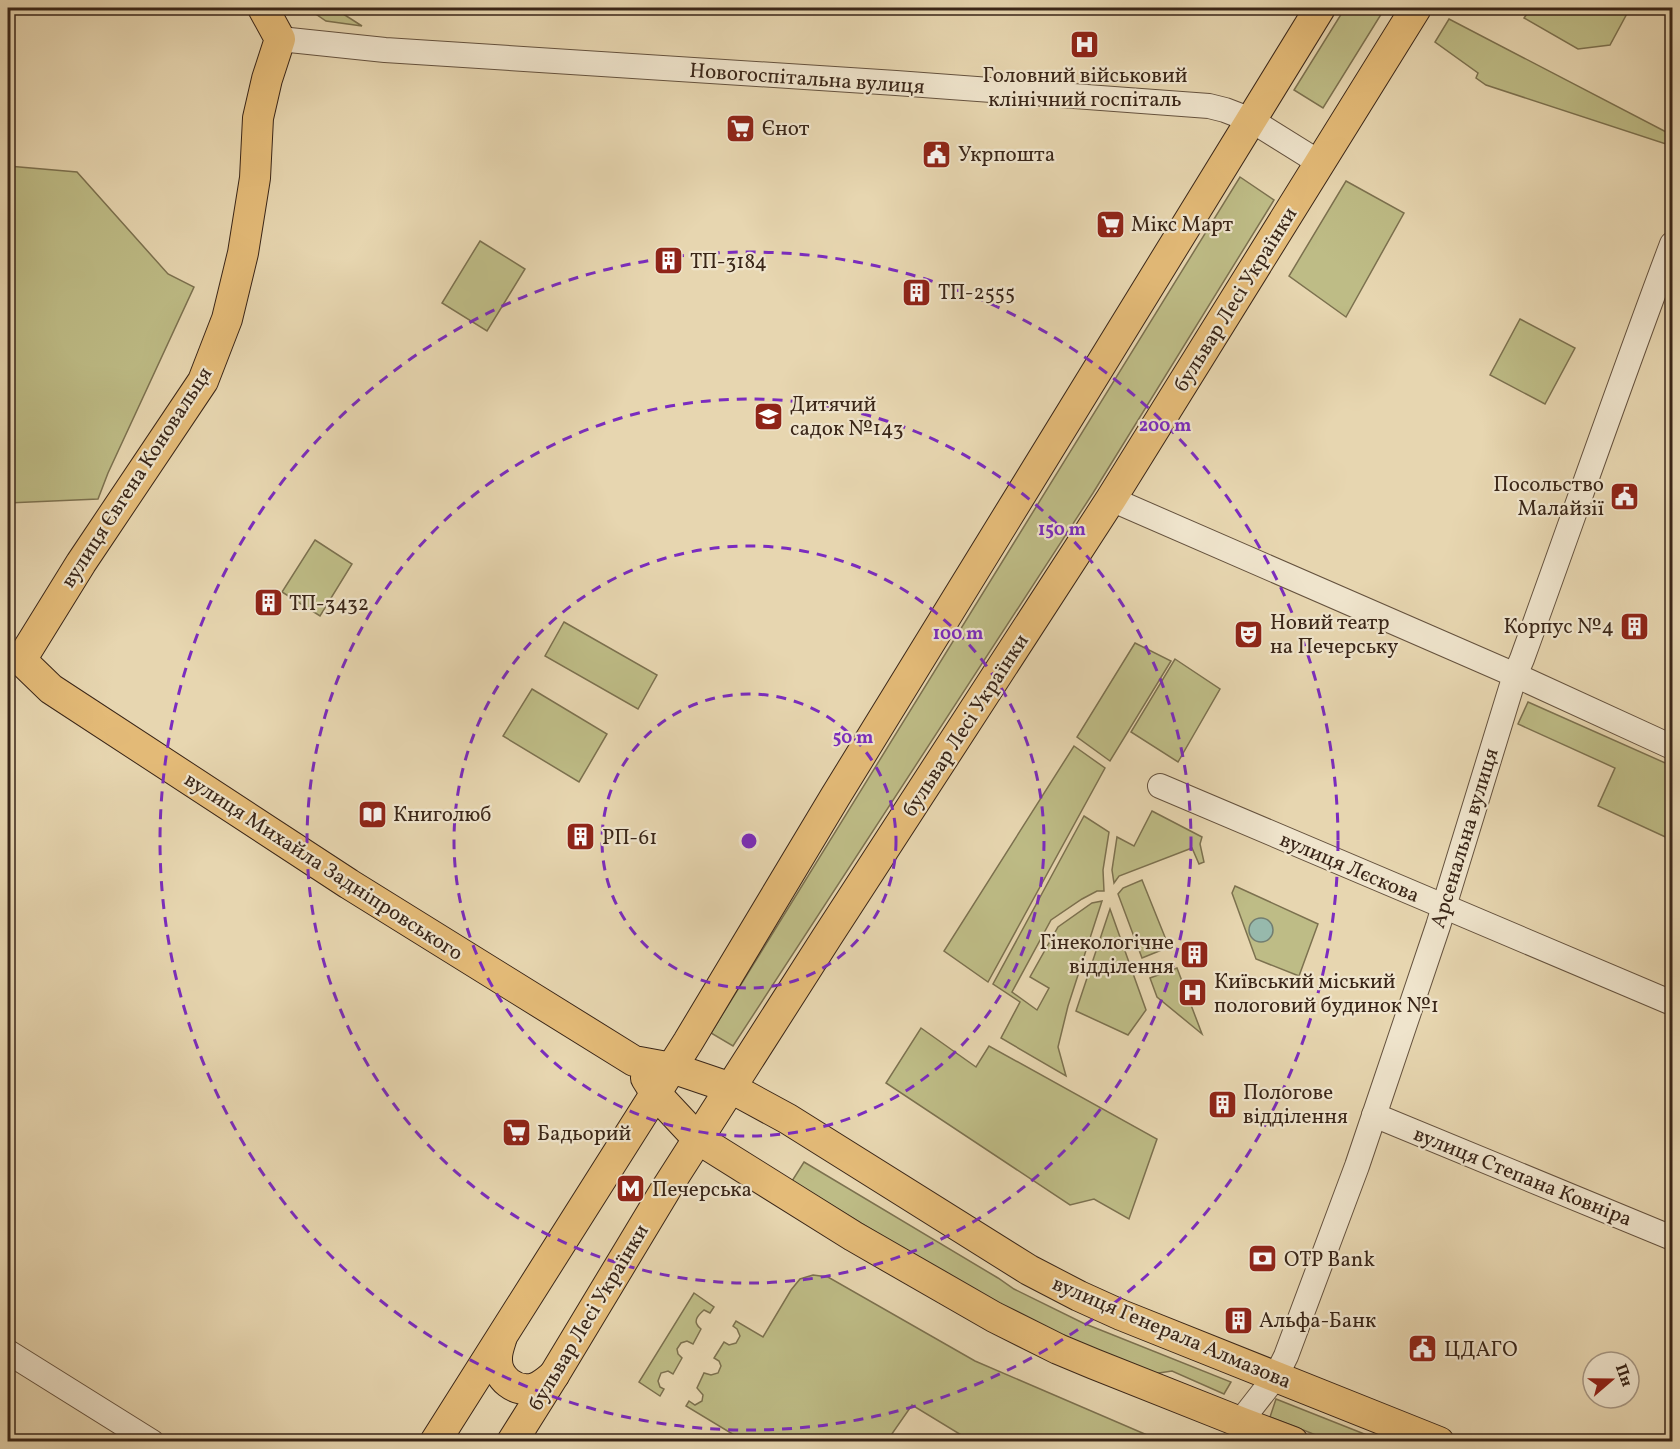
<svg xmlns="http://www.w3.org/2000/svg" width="1680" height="1449" font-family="Vollkorn,serif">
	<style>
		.green { fill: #bebc86; stroke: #7c714f; stroke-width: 1.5 }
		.water { fill: #97b9ac; stroke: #727e71; stroke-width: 1.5 }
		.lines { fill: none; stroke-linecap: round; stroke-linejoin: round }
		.minor-casing { stroke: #65523e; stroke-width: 26 }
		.major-casing { stroke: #3a2618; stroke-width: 32 }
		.minor { stroke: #efe4cc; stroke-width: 24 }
		.major { stroke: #e4bb78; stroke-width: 30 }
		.ring { fill: none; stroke: #7b2cbf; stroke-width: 3; stroke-dasharray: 10 8 }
		.labels { text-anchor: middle; stroke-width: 4.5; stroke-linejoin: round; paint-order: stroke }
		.poi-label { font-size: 21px; fill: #3a2618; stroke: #efe4cc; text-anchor: start }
		.street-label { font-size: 21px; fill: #3a2618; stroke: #efe4cc }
		.centre { fill: #7b2cbf; stroke: #efe4cc; stroke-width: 3 }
		.ring-label { font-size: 18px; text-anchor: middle; font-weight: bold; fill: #7b2cbf; stroke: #efe4cc; stroke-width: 4.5; stroke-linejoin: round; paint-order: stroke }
	</style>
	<rect width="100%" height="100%" fill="#e7d6b0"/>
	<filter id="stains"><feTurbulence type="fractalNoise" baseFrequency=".00333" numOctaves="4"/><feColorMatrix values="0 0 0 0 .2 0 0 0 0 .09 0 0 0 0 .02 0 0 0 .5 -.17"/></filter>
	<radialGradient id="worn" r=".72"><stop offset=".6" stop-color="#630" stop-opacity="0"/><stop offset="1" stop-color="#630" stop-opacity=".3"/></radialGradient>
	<g class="green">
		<polygon points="307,8 334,8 362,26 326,21"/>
		<polygon points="1345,8 1385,8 1323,108 1294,90"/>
		<polygon points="1531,8 1630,8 1610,45 1578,49 1524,18"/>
		<polygon points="1449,19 1672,135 1672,146 1486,85 1476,78 1478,73 1435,42"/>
		<polygon points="8,166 77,172 168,274 194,287 108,473 98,499 8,503"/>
		<polygon points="1240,177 1274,200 1093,493 733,1046 711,1033"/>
		<polygon points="1346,181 1404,213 1346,317 1289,276"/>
		<polygon points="480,241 525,269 487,331 442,303"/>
		<polygon points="1520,319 1575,348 1545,404 1490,375"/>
		<polygon points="315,540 352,564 320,616 282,592"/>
		<polygon points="564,622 657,675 638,709 545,656"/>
		<polygon points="1135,643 1171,661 1110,761 1077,737"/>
		<polygon points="1175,659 1220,689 1178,762 1131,732"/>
		<polygon points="532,689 607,734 579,782 503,736"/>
		<polygon points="1528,702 1672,766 1672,840 1598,806 1615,768 1518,724"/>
		<polygon points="1074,746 1105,768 988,982 944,951"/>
		<polygon points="1152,811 1202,837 1200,844 1204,862 1199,864 1192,848 1119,876 1114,883 1112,870 1117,837 1134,846"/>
		<polygon points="1084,816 1109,832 1103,870 1104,891 1097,891 1082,899 1051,920 1012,992 1037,1010 1049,988 1030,977 1058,927 1092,903 1102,901 1068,1006 1058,1047 1066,1076 1001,1038 1020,1002 993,984"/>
		<polygon points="1142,880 1169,947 1142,958 1118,894 1123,888"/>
		<polygon points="1235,886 1318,924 1299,976 1256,959 1232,893"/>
		<polygon points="1110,909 1146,1010 1128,1035 1076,1011"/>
		<polygon points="1177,968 1202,1034 1157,997 1150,978"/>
		<polygon points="921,1028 976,1067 989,1046 1157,1139 1129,1219 1094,1199 1070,1205 886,1083"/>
		<polygon points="804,1162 998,1278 1014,1289 1083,1323 1231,1382 1224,1394 1172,1371 1152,1374 1080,1344 985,1299 792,1181"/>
		<polygon points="813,1275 828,1277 975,1361 1161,1441 1013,1442 1009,1440 1008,1442 971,1441 912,1405 887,1441 744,1441 686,1406 689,1401 695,1405 702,1401 703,1395 697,1388 704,1373 711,1375 718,1373 721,1366 719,1361 714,1358 724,1342 729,1345 736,1343 740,1336 737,1329 733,1326 736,1321 763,1337 791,1290 800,1279"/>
		<path d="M 694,1293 L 714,1307 L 710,1313 L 704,1310 C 697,1316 692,1322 701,1329 L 693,1344 L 687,1341 L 681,1343 L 677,1349 L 678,1354 L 682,1358 L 673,1374 L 668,1371 L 661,1373 L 658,1381 L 660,1387 L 664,1389 L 660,1396 L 639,1382 Z"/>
		<polygon points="1276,1399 1382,1441 1331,1441 1270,1417"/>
	</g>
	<circle class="water" cx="1261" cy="930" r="12"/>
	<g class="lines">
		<defs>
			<g id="minor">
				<polyline points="280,39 385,50 896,83 1209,106 1225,110 1251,120 1320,163"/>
				<polyline points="1111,499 1515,675 1672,747"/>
				<polyline points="1160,786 1672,1003"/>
				<polyline points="1374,1115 1672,1238"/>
				<polyline points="8,1352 152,1442"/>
				<path d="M 1240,1422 L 1276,1376 L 1286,1356 L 1357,1166 L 1438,926 L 1515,675 L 1522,659 C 1572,521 1620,382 1672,244"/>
			</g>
			<g id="major">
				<polyline points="263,8 280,39 267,79 258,118 255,178 243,253 227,319 203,381 81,563 21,660 51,689 349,884 634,1061 672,1068 731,1088 788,1119 1029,1270 1079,1296 1121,1315 1439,1442"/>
				<polyline points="646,1078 656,1094 698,1139 853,1236 994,1317 1058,1349 1094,1364 1240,1422 1293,1442"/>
				<path d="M 501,1340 C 499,1346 497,1352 497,1358 C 496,1378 516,1394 535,1388 C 543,1385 548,1380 554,1375"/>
				<polyline points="435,1442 688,1042 835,797 1320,8"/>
				<polyline points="512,1442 554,1375 666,1189 827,937 1111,499 1416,8"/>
			</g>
		</defs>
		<use href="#minor" class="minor-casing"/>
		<use href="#major" class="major-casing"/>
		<use href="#minor" class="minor"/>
		<use href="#major" class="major"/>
	</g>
	<g class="ring">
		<circle cx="749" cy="841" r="147"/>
		<circle cx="749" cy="841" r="295"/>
		<circle cx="749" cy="841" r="442"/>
		<circle cx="749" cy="841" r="589"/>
	</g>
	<defs>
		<symbol id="hospital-square" viewBox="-11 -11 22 22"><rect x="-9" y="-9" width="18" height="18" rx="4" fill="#8f2418" stroke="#efe4cc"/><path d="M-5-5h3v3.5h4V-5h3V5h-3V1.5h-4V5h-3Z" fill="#fff"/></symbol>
		<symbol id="supermarket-square" viewBox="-11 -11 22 22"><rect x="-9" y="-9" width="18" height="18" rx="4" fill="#8f2418" stroke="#efe4cc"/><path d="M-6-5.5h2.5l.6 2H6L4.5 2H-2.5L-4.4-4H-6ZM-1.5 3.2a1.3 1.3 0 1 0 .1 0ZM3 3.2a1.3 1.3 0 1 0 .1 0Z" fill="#fff"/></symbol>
		<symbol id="civic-square" viewBox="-11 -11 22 22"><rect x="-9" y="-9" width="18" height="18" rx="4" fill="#8f2418" stroke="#efe4cc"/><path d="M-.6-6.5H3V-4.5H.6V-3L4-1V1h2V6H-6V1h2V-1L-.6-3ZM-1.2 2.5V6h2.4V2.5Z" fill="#fff"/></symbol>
		<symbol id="building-square" viewBox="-11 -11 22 22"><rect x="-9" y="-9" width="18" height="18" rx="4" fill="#8f2418" stroke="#efe4cc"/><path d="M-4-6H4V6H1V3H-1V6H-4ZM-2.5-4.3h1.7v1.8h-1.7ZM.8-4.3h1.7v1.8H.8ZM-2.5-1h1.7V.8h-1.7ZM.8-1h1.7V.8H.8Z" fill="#fff"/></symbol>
		<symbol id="school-square" viewBox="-11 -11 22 22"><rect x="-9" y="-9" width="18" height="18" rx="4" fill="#8f2418" stroke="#efe4cc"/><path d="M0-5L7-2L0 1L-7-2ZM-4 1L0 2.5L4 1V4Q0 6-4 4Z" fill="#fff"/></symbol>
		<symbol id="theatre-square" viewBox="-11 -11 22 22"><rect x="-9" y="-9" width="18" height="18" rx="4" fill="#8f2418" stroke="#efe4cc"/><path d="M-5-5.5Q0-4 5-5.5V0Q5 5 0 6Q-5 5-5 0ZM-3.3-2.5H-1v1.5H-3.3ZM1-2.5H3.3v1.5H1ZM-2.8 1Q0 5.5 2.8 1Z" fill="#fff"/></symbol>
		<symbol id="library-square" viewBox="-11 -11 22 22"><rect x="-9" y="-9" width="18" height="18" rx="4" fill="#8f2418" stroke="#efe4cc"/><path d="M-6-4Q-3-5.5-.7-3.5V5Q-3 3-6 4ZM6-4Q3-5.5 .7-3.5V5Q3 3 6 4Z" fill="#fff"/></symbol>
		<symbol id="metro-square" viewBox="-11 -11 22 22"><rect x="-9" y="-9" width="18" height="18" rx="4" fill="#8f2418" stroke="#efe4cc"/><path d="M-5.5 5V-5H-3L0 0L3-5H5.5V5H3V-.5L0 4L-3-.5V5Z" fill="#fff"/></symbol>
		<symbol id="bank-square" viewBox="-11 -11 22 22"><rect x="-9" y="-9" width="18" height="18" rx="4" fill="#8f2418" stroke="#efe4cc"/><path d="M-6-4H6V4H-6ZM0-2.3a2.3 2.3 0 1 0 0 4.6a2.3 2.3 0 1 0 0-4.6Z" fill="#fff"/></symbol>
	</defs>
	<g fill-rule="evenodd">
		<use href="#hospital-square" x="1068" y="28" width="33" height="33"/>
		<use href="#supermarket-square" x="724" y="112" width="33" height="33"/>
		<use href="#civic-square" x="920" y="138" width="33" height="33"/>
		<use href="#supermarket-square" x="1094" y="208" width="33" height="33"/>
		<use href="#building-square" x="652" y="244" width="33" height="33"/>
		<use href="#building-square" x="900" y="276" width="33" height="33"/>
		<use href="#school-square" x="752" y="400" width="33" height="33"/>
		<use href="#civic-square" x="1608" y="480" width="33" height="33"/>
		<use href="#building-square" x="252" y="586" width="33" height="33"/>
		<use href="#building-square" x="1618" y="610" width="33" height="33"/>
		<use href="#theatre-square" x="1232" y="618" width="33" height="33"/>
		<use href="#library-square" x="356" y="798" width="33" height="33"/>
		<use href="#building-square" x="564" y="820" width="33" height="33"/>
		<use href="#building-square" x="1178" y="938" width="33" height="33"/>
		<use href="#hospital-square" x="1176" y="976" width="33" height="33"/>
		<use href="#building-square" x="1206" y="1088" width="33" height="33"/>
		<use href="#supermarket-square" x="500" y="1116" width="33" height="33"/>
		<use href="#metro-square" x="614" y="1172" width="33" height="33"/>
		<use href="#bank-square" x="1246" y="1242" width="33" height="33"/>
		<use href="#building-square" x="1222" y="1304" width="33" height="33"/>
		<use href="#civic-square" x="1406" y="1332" width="33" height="33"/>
	</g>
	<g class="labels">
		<g class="poi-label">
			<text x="1085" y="82" text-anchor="middle">Головний військовий<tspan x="1085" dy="24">клінічний госпіталь</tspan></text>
			<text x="762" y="135">Єнот</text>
			<text x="958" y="161">Укрпошта</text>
			<text x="1131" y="231">Мікс Март</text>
			<text x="690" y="268">ТП-3184</text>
			<text x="938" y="299">ТП-2555</text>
			<text x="790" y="411">Дитячий<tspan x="790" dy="24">садок №143</tspan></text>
			<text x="1604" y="491" text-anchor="end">Посольство<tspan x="1604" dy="24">Малайзії</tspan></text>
			<text x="289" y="610">ТП-3432</text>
			<text x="1270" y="629">Новий театр<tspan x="1270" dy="24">на Печерську</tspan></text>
			<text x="1614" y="633" text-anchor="end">Корпус №4</text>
			<text x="393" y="821">Книголюб</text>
			<text x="602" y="844">РП-61</text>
			<text x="1174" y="949" text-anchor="end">Гінекологічне<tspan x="1174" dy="24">відділення</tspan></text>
			<text x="1214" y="988">Київський міський<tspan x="1214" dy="24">пологовий будинок №1</tspan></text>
			<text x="1243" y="1099">Пологове<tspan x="1243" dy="24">відділення</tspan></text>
			<text x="537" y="1140">Бадьорий</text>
			<text x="652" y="1196">Печерська</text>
			<text x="1284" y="1266">OTP Bank</text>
			<text x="1259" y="1327">Альфа-Банк</text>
			<text x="1444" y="1356">ЦДАГО</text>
		</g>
		<g class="street-label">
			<text transform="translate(807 78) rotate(4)" y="7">Новогоспітальна вулиця</text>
			<text transform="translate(1235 299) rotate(-58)" y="7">бульвар Лесі Українки</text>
			<text transform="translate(136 477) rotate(-57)" y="7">вулиця Євгена Коновальця</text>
			<text transform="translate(965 725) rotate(-57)" y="7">бульвар Лесі Українки</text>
			<text transform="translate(1464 838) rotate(-73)" y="7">Арсенальна вулиця</text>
			<text transform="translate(324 866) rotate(33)" y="7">вулиця Михайла Задніпровського</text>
			<text transform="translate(1350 867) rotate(23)" y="7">вулиця Лєскова</text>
			<text transform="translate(1523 1176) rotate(22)" y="7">вулиця Степана Ковніра</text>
			<text transform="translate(588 1317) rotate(-59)" y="7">бульвар Лесі Українки</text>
			<text transform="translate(1172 1332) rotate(23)" y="7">вулиця Генерала Алмазова</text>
		</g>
	</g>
	<circle cx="749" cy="841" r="9" class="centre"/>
	<g class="ring-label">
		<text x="1165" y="431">200 m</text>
		<text x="1062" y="535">150 m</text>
		<text x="958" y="639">100 m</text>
		<text x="853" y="743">50 m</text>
	</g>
	<rect width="1680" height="1449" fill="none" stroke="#e7d6b0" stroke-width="30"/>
	<rect x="9" y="9" width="1662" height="1431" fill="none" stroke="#3a2618" stroke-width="3"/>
	<rect x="15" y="15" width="1650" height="1419" fill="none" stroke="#3a2618" stroke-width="1.5"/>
	<g transform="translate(1611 1380) rotate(70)"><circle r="28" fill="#efe4cc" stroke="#a79884" stroke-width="1.5"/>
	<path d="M0-4.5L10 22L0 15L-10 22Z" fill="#8f2418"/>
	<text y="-9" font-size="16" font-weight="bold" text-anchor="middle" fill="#3a2618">Пн</text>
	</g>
	<rect width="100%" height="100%" filter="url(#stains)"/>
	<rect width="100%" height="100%" fill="url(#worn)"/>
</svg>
